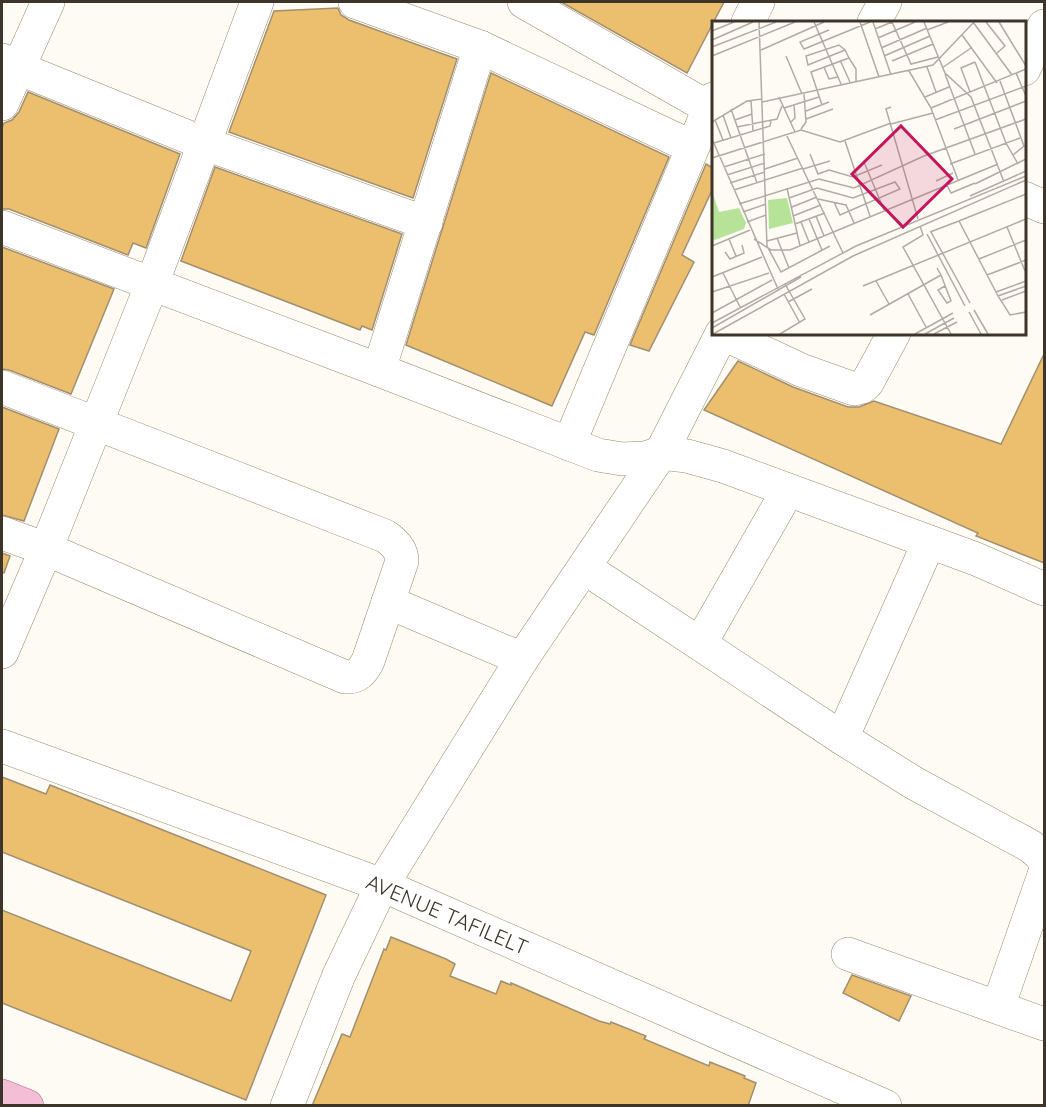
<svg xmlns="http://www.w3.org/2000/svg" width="1046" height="1107" font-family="Quicksand,sans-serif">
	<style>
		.building { fill: #ecbf6e; stroke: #a18f72; stroke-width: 1.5 }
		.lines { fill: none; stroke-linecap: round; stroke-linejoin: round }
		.minor-casing { stroke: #9c8a6d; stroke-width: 34 }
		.major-casing { stroke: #ae7287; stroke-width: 34 }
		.minor { stroke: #fff; stroke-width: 33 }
		.major { stroke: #f3bed6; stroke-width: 33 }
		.labels { text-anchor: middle; stroke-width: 4.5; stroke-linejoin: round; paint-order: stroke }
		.street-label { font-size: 21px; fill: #3d3529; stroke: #fff }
		.inset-road { fill: none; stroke: #b1aba3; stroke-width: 1.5 }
		.view { fill: #c2185b; fill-opacity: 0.15; stroke: #c2185b; stroke-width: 3 }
		.inset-edge { fill: none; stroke: #3d3529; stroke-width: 3 }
	</style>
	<rect width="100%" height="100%" fill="#fefaf4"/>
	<g class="building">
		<polygon points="561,2 724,2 687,73"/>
		<polygon points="338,8 341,15 349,20 457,59 413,198 229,132 274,11"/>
		<polygon points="491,73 669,157 594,335 585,332 552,406 406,345"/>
		<polygon points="28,92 180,154 146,248 133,243 128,255 9,209 2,209 2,128 4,123 12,120 19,112"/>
		<polygon points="706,164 713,168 713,188 682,255 694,262 649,351 630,345"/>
		<polygon points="215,167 402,234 372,330 362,326 360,330 181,261"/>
		<polygon points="2,247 114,289 71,394 9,370 2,369"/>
		<polygon points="1044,354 1044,563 976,536 978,533 704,410 738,361 793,387 848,407 859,407 874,401 1001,444"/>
		<polygon points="2,407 59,429 24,521 2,515"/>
		<polygon points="2,553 10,556 4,573 2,572"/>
		<polygon points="2,777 46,794 50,785 326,895 246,1100 2,1003 2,910 231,1001 251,951 2,852"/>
		<polygon points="391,937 446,959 455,964 450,976 496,994 501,981 511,985 511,983 599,1021 610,1024 611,1022 646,1036 644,1039 709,1066 710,1062 745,1076 744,1078 756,1083 748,1106 312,1106 342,1034 350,1037 384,949 386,950"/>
		<polygon points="852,975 911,996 899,1021 843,993"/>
	</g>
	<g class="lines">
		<defs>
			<g id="minor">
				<polyline points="355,2 480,47 692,147"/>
				<polyline points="524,2 713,110"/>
				<polyline points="748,22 758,2"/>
				<polyline points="874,22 885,2"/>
				<polyline points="2,60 18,68 203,143 426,223"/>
				<polyline points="1024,69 1044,26"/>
				<polyline points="2,104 48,2"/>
				<polyline points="1024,198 1044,207"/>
				<polyline points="2,227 379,370 598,455 622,459 645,458 661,453 687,456 723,466 976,559 1044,589"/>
				<polyline points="379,370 480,47"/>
				<path d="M 2,387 L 385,536 C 394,542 402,550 402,561 L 368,661 C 362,672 357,678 345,677 L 46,549 L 2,533"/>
				<polyline points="569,444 713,99"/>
				<polyline points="585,568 842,738 914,783 1030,846 1041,855 1044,861"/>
				<polyline points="388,602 522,659"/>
				<polyline points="700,644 788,490"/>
				<polyline points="2,652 46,549 152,284 257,2"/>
				<polyline points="842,738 929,542"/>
				<polyline points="2,746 382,885 885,1106"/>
				<polyline points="848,954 1044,1024"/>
				<polyline points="998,1007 1044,875"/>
				<polyline points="287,1106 339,975 382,885 522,659 661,453 722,333 801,370 854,389 862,387 867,383 894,333"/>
			</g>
			<polyline id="major" points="2,1096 27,1106"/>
		</defs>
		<use href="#minor" class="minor-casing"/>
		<use href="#major" class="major-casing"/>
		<use href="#minor" class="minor"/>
		<use href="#major" class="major"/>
	</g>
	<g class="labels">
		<g class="street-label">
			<text transform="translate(447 915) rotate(23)" y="7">AVENUE TAFILELT</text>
		</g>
	</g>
	<g transform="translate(712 21)">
		<rect width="314" height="314" fill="#fefaf4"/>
		<path d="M 1,173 L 7,191 L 27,187 L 34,202 L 32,208 L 0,220 ZM 75,177 L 81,202 L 57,208 L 56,179 Z" fill="#b7e398"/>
		<path class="inset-road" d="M 47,1 L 55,225 L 69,251 L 118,225M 102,1 L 129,63M 148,1 L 167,56M 161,1 L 179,54M 180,1 L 199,43 L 226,36M 212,1 L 233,52 L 259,76 L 292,161M 261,1 L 300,54M 274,1 L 293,25 L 285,32M 287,1 L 314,45M 163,8 L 180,1M 117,9 L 88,21 L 92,28 L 158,1M 215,9 L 236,1M 0,10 L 22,1M 250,14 L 285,62M 166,17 L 203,1M 0,19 L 41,1M 0,26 L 64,1M 169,27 L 215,7M 49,29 L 112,1M 133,29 L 127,24 L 94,35 L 96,44 L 133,29 L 137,37M 0,35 L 83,1M 74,35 L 90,73M 172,35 L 218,15M 128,39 L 138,61M 180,40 L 221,23M 263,41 L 294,122 L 306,143M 112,46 L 117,58 L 126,56M 215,46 L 224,71M 230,47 L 259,27M 197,50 L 219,87 L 246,159M 304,52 L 314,75M 233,53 L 263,133M 288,60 L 312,125 L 301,134M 258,71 L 249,47 L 263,41M 67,76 L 83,111M 213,76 L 237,66M 39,80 L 41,110M 50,81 L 221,44 L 262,1M 110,84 L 99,51 L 137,37 L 144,48 L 144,60M 179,86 L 174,88 L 206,198M 72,87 L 107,76M 219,87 L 314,48M 19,88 L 45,162M 94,90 L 117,81M 11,94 L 19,117M 94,98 L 121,88M 3,99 L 11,119M 23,99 L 40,93M 223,99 L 314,65M 0,101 L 35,80 L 50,78M 79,101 L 83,97 L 82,83M 179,103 L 221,92M 25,106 L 65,98 L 70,85M 89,108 L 94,101 L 92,73M 242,108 L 314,80M 74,113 L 131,232M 0,118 L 66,268M 133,120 L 158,195M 2,122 L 58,105 L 59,100M 98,133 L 106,153 L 117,149 L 141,156 L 170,144M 0,137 L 89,109 L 128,121 L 179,102M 152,141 L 172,189M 238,143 L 308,117M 12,146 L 53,133M 53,148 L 86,137M 91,148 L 118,140M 15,154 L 53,142M 224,160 L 241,152M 18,162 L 53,151M 263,163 L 314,138M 235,164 L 239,172 L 263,162M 75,167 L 88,225M 22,169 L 91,147M 258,175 L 314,150M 77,177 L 105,167 L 141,177 L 183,161 L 188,168 L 128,194 L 122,181M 106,178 L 134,184 L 142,202M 27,183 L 107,158 L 142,167 L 212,135 L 314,98M 80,186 L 105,176M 31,191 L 54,183M 81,195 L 109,184M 104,195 L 112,215M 97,198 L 110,229M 35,201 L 54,194M 89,201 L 97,221M 83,203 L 113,192M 208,205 L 211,214 L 191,226 L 239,313M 295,206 L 313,250M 218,211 L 247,200M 219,211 L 258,282M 215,213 L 253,285M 65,217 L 77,247M 17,218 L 24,235M 42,218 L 59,229 L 78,229 L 286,143M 55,220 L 85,212M 0,225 L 38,209M 13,231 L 18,238 L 32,232 L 30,224M 267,238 L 314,219M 225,247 L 229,254 L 239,280 L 235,282 L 226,269 L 233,265M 11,252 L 28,286M 275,254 L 314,239M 0,256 L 50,236M 164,260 L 177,283M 151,265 L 314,198M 314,265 L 286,275 L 298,294 L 314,291M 0,271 L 57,252M 284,271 L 314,260M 72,273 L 88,302M 196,273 L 214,306M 286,275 L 247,200 L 314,173M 290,279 L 314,270M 76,281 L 100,268M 262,289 L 276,313M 257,291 L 269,313M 0,292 L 60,259M 158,294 L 229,254M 0,302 L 144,225 L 314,155M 0,307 L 89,256M 1,313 L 141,235 L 314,159M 68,313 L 93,298 L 73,263M 203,313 L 241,292M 213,313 L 242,297M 222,313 L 245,301"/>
		<path class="view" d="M 189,105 L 240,158 L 191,206 L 140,153 Z"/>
		<rect width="314" height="314" class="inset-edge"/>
	</g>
	<rect width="1046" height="1107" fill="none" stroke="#3d3529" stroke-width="6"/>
</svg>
